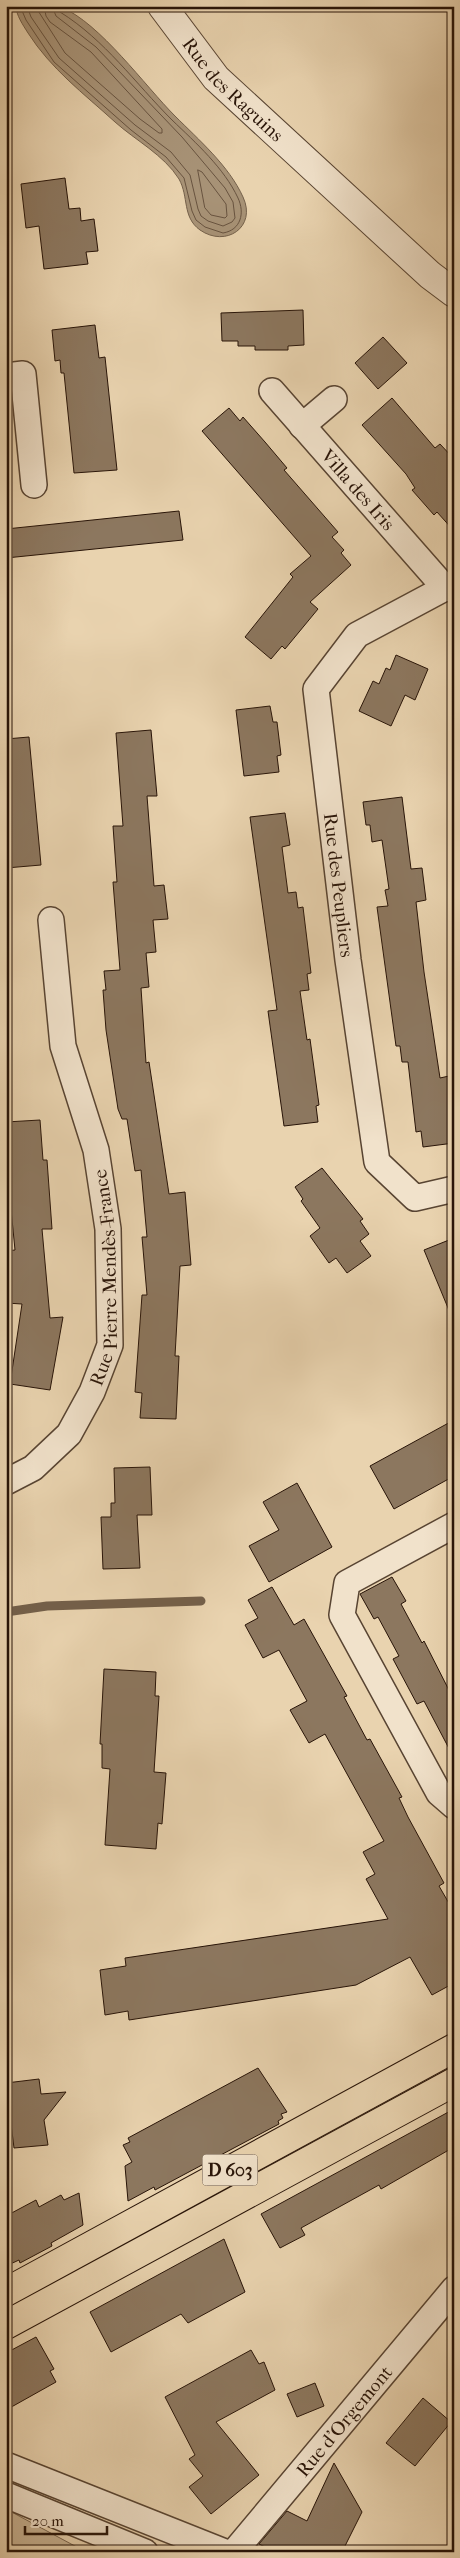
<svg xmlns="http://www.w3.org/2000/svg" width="460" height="2558" font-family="'IM FELL French Canon',serif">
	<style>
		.green { fill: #c8b393; stroke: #78644e }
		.water { fill: #a79276; stroke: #74604a }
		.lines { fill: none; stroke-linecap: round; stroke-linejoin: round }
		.shore { stroke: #68533f; stroke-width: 1 }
		.stream { stroke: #74604a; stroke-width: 9 }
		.building { fill: #8c775f; stroke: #281408 }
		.minor-casing { stroke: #584432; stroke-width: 28 }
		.tertiary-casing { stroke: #584432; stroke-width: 30 }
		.primary-casing { stroke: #281408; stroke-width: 30 }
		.minor { stroke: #f1e2cb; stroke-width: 25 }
		.tertiary { stroke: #f1e2cb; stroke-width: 28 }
		.primary { stroke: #e9d3af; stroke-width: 28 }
		.labels { text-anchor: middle; stroke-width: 4; stroke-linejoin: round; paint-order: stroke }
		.shield { fill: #f1e2cb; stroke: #645242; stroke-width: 1 }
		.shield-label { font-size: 18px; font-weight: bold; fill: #281408 }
		.street-label { font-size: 19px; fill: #281408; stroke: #f1e2cb }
	</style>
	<rect width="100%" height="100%" fill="#e9d3af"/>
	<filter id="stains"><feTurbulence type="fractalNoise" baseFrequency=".004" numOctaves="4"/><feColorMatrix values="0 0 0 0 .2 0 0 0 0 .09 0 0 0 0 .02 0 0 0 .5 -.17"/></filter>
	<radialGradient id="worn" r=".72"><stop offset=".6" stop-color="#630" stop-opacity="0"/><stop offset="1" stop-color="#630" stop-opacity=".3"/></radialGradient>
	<polygon class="green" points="6,2509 86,2552 6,2552"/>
	<path class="water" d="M 16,6 C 29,6 49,2 61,7 C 100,23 145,86 175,116 C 199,140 229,166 243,197 C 257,227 226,248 200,230 C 182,217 189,197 179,179 C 164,155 135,140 115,122 C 83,93 51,69 28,33 C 23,25 16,15 16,6 Z"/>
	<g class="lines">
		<g class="shore">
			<path d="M 20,6 L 26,20 L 54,62 L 131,130 L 166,157 L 184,178 L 192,211 L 196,220 L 205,227 L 223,233 C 241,230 245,213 238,198 C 224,168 196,143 172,120 C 135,83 105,40 60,12 L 58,6"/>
			<polyline points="27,6 31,17 59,58 135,125 171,152 190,175 198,209 201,216 208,221 223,226 232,222 235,218 233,202 225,188 182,137 96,47 56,16 52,6"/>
			<polyline points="35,6 65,53 140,119 159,133 162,133 162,129 91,52 50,22 46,16 44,6"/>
			<polygon points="198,170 202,172 226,204 227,216 225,218 211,215 205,208"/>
		</g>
		<polyline class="stream" points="6,1612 47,1606 201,1601"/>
	</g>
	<g class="building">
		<polygon points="65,178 69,209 80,208 81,221 94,219 98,251 86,252 88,264 44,269 39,226 26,228 21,184"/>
		<polygon points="303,310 304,345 288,346 288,350 255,350 255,346 238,346 238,341 222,341 221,313"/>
		<polygon points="95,325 99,358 105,357 117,470 74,473 64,373 61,373 60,360 55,361 52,330"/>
		<polygon points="383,337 407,363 378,389 355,363"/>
		<polygon points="392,398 435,448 440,444 454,459 454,531 437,512 434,515 412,490 415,488 406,474 362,425"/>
		<polygon points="229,408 240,421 243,417 265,442 287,468 284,470 338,532 332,537 344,550 341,553 351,565 310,602 318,609 285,649 282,646 271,659 245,637 293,577 290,574 311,556 202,431"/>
		<polygon points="179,511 183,540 6,558 6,529"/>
		<polygon points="396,655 428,669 415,700 405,695 391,726 359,711 373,681 379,684 386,668 390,670"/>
		<polygon points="270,706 273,722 277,722 281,755 277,756 279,772 244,776 236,710"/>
		<polygon points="151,730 157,796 147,796 154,886 164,885 168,919 153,920 156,952 146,953 149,987 141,988 146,1063 149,1062 169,1194 185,1192 191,1265 180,1266 175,1356 179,1356 176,1419 140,1418 142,1393 135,1392 142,1295 147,1295 142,1237 147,1237 141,1170 135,1171 127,1119 122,1119 118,1109 106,1030 103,990 106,990 104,971 120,970 113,882 117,882 113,826 123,826 116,733"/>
		<polygon points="29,737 41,865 6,868 6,739"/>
		<polygon points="402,797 411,869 422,868 426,900 416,902 424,972 440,1078 449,1076 454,1115 454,1143 423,1147 421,1131 416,1132 408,1062 402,1062 400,1046 396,1046 377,907 388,906 385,890 389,889 382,840 372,842 370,825 366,825 363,802"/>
		<polygon points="285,813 290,845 282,847 288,893 296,892 298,908 303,907 311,973 307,974 309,990 300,991 307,1040 310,1039 319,1105 316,1106 318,1122 284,1126 268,1011 277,1010 250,817"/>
		<polygon points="40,1120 43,1160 47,1160 52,1229 42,1229 50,1318 63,1317 50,1390 10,1384 22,1304 6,1303 6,1251 15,1250 6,1158 6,1122"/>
		<polygon points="322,1168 363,1219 360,1221 369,1234 360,1241 371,1256 347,1273 336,1258 329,1263 310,1236 320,1228 301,1201 303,1199 295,1187"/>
		<polygon points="454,1238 454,1320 453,1320 424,1250"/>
		<polygon points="454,1420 454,1476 394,1509 370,1466"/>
		<polygon points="150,1467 152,1515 137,1515 140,1568 103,1569 101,1517 111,1517 111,1503 115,1503 114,1468"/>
		<polygon points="297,1483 332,1547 269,1582 249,1546 279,1530 263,1502"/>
		<polygon points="392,1577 406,1601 401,1604 422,1643 424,1641 454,1700 454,1758 424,1701 417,1704 393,1659 399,1656 378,1617 374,1619 360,1594"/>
		<polygon points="272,1587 294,1625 304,1619 347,1696 344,1697 367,1740 370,1739 402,1797 399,1798 408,1817 444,1883 439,1886 454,1912 454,1983 432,1995 410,1957 356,1985 129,2020 128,2011 105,2015 100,1970 126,1966 125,1958 388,1919 366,1879 375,1874 363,1852 384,1841 325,1734 309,1743 290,1710 307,1701 279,1650 263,1658 245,1625 258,1618 248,1600"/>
		<polygon points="104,1669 156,1672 155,1696 159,1696 154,1772 166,1773 162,1824 158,1823 156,1849 105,1845 110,1769 102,1768 102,1744 100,1744"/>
		<polygon points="258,2068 287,2112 281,2114 283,2118 278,2121 279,2124 155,2190 154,2187 128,2201 125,2166 132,2162 123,2145 130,2142 128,2138"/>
		<polygon points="39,2079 41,2094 66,2092 44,2120 48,2145 14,2148 6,2083"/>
		<polygon points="454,2109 454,2147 381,2189 379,2185 301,2228 305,2235 280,2248 261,2214"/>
		<polygon points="79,2193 83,2225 51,2243 52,2246 20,2263 19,2260 6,2266 6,2216 36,2200 39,2207 61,2195 64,2200"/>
		<polygon points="224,2239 245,2292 188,2323 181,2314 111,2352 90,2312"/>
		<polygon points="36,2337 54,2369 50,2371 56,2382 6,2410 6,2353"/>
		<polygon points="251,2350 259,2364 264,2362 275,2390 216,2422 259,2475 211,2514 189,2487 203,2476 189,2459 195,2455 165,2397"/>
		<polygon points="315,2383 324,2406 297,2417 287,2394"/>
		<polygon points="423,2398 451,2422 415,2466 386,2443"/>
		<polygon points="334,2463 362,2512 342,2552 275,2552 259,2544 287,2511 307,2521"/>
	</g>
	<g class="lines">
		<defs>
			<g id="minor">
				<polyline points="6,376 23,374 34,485"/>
				<path id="s1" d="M 272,391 L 445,588"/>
				<polyline points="302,426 334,399"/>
				<path id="s2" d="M 454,589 L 445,588 L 357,635 L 316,689 L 348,960 L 377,1162 L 415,1198 L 454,1189"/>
				<path id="s3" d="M 6,1482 L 33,1468 L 69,1434 L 92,1392 L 110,1345 L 108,1229 L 96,1150 L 63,1046 L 51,920"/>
				<polyline points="454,1525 347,1583 342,1615 439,1793 454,1806"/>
				<polyline points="6,2465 225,2552"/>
				<polyline points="6,2495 145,2552"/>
				<path id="s4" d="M 234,2552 L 454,2289"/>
			</g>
			<g id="tertiary">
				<path id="s5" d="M 162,6 L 216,78 L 430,275 L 454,293"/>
			</g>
			<g id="primary">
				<polyline points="6,2292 454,2048"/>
				<polyline points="6,2325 454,2082"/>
			</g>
		</defs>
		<use href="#minor" class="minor-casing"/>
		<use href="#tertiary" class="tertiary-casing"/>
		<use href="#primary" class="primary-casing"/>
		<use href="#minor" class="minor"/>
		<use href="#tertiary" class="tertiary"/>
		<use href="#primary" class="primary"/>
	</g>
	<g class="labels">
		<rect class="shield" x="202.5" y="2154.5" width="55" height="31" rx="4"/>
		<g class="shield-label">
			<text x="230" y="2176">D 603</text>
		</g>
		<g class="street-label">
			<text dy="7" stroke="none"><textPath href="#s5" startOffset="110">Rue des Raguins</textPath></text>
			<text dy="7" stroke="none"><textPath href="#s1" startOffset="131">Villa des Iris</textPath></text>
			<text dy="7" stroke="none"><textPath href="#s2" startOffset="374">Rue des Peupliers</textPath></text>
			<text dy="7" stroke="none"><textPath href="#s3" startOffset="245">Rue Pierre Mendès-France</textPath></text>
			<text dy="7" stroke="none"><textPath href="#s4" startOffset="171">Rue d'Orgemont</textPath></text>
		</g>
	</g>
	<rect width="460" height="2558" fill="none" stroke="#e9d3af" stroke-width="25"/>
	<rect x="8" y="8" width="445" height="2543" fill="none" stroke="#281408" stroke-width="2.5"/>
	<rect x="12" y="12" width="435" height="2533" fill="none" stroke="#281408"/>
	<path d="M25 2526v8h82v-8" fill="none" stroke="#281408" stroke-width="2.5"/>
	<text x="32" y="2526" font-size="15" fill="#281408" stroke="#f1e2cb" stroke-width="4" paint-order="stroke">20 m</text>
	<rect width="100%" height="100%" filter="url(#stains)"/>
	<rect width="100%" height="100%" fill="url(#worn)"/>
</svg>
